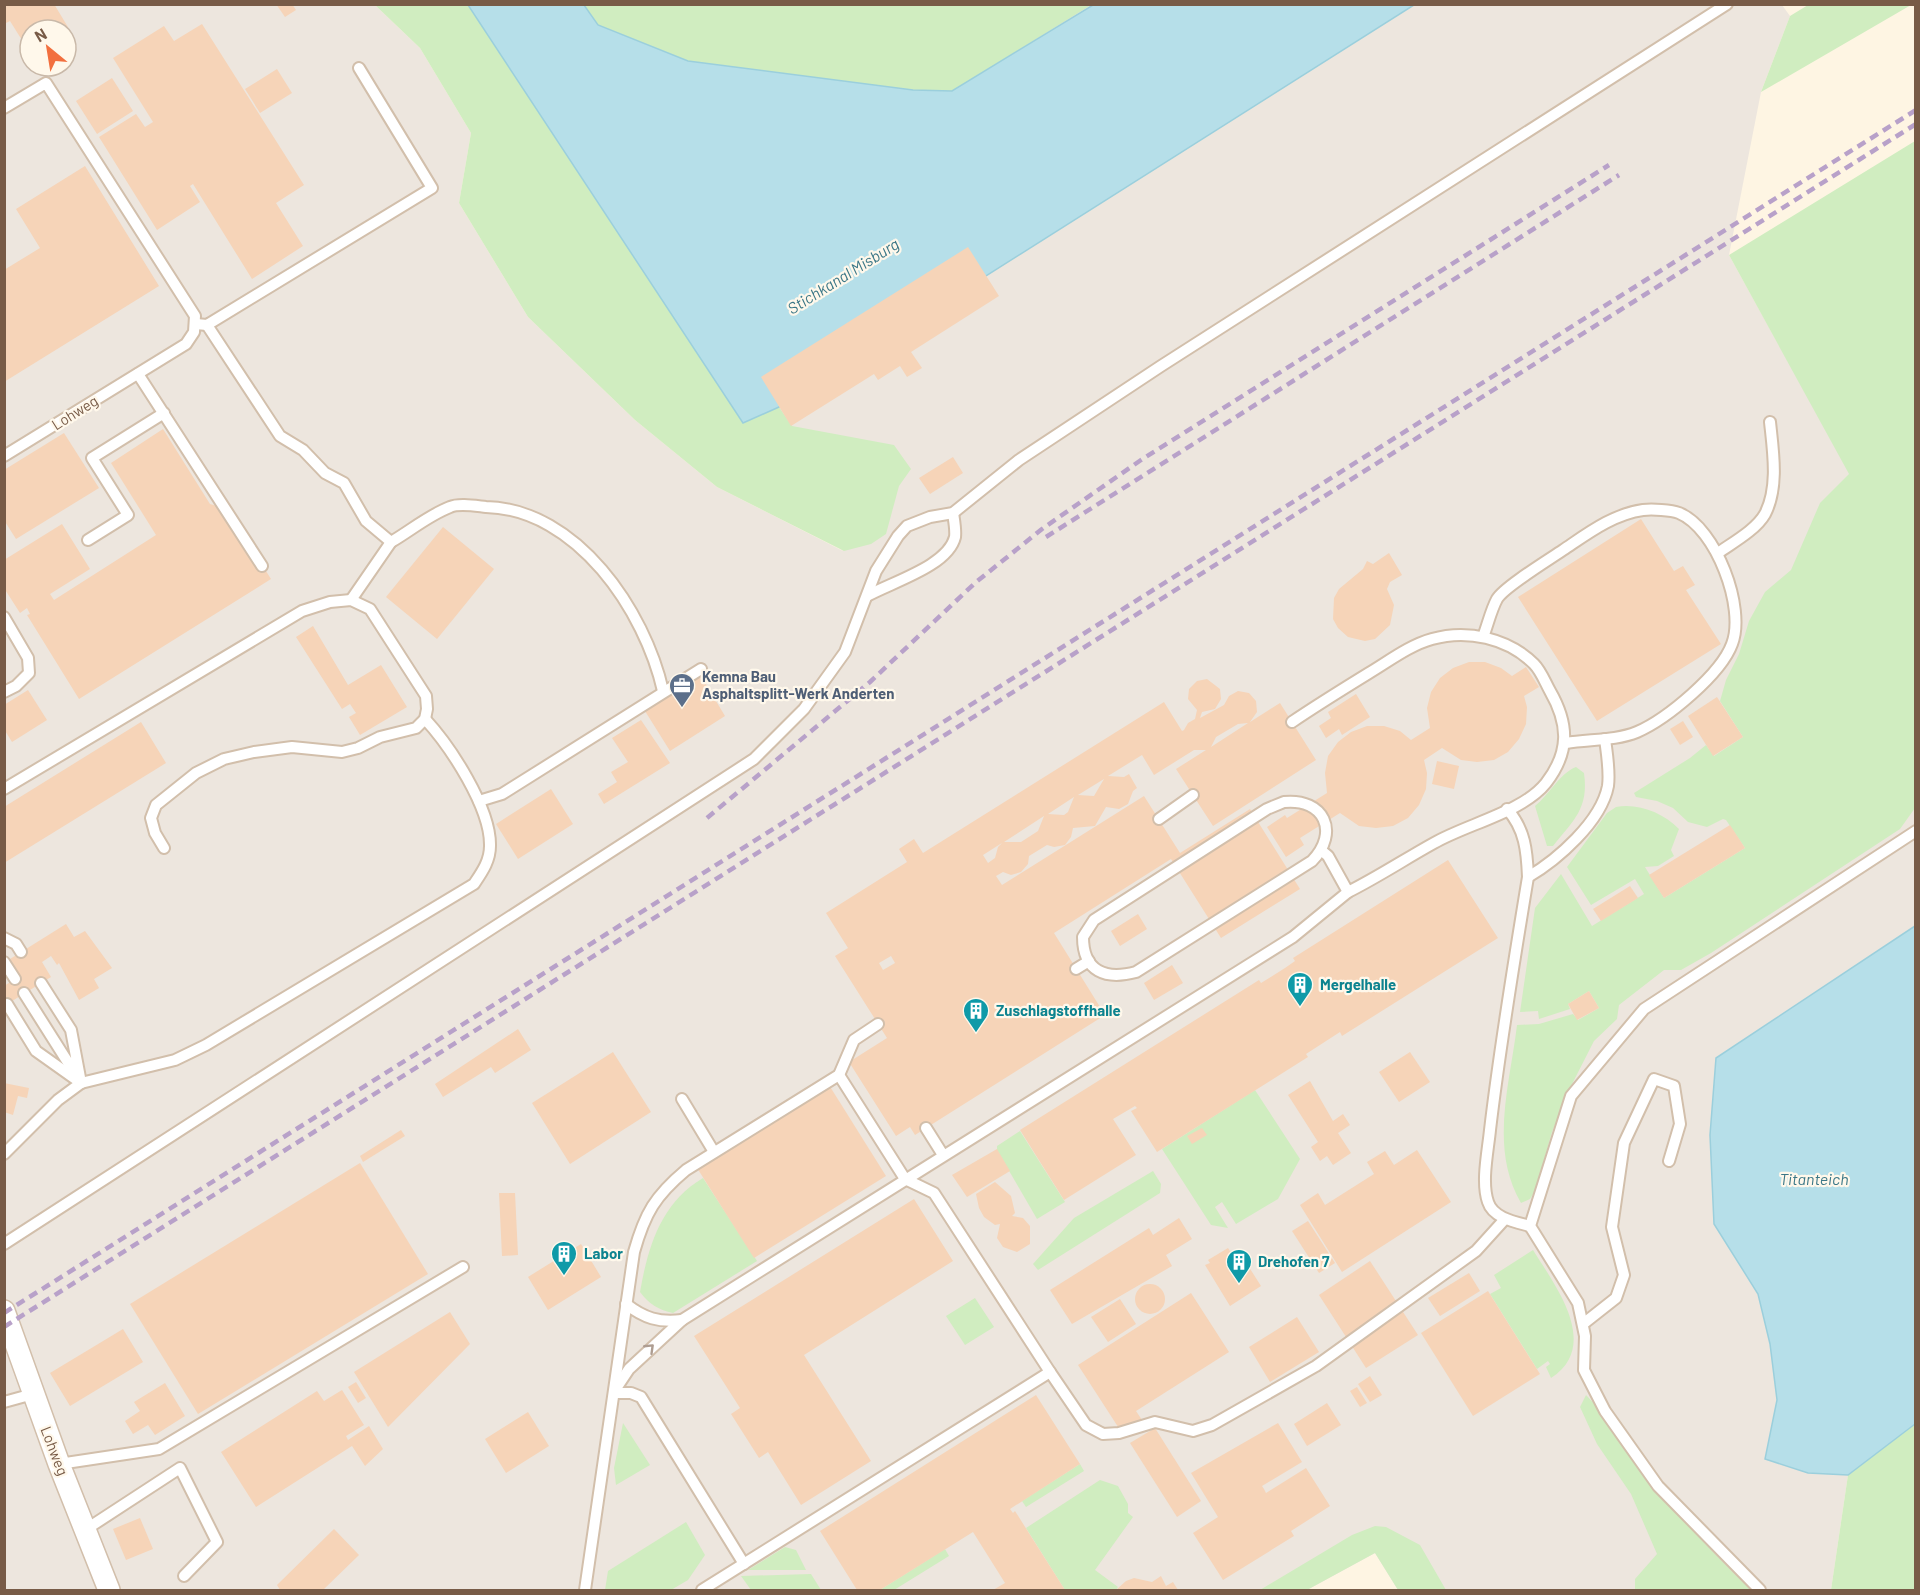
<svg xmlns="http://www.w3.org/2000/svg" width="1920" height="1595" font-family="Barlow,sans-serif">
	<style>
		.industrial { fill: #ede6de; fill-rule: evenodd }
		.green { fill: #d0edc0 }
		.water { fill: #b6dfe9; stroke: #9bcfdc; stroke-width: 1.5 }
		.building { fill: #f6d4b8; fill-rule: evenodd }
		.lines { fill: none; stroke-linecap: round; stroke-linejoin: round }
		.service-casing { stroke: #d2bfab; stroke-width: 14 }
		.minor-casing { stroke: #d2bfab; stroke-width: 24 }
		.service { stroke: #fff; stroke-width: 10 }
		.minor { stroke: #fff; stroke-width: 21 }
		.rail { stroke: #b8a1c9; stroke-width: 4.5; stroke-dasharray: 9 6; stroke-linecap: butt }
		.oneway { stroke: #ae9d91 }
		.labels { text-anchor: middle; stroke-width: 4.5; stroke-linejoin: round; paint-order: stroke }
		.street-label { font-size: 15px; fill: #785b47; stroke: #fff8eb }
		.service-label { font-size: 15px; font-weight: bold; fill: #4e5e75; stroke: #fff8eb; text-anchor: start }
		.culture-label { font-size: 15px; font-weight: bold; fill: #0d838f; stroke: #fff8eb; text-anchor: start }
		.water-label { font-size: 16px; font-style: italic; fill: #3b7787; stroke: #fff8eb }
	</style>
	<rect width="100%" height="100%" fill="#fef5e3"/>
	<path class="industrial" d="M 5,5 L 375,5 L 420,48 L 471,133 L 459,203 L 528,317 L 635,420 L 717,487 L 843,551 L 625,269 L 1063,5 L 1782,5 L 1790,16 L 1761,92 L 1729,255 L 1916,593 L 1915,926 L 1716,1058 L 1714,1224 L 1758,1294 L 1770,1344 L 1777,1400 L 1765,1459 L 1808,1473 L 1848,1475 L 1831,1590 L 1398,1590 L 1375,1553 L 1307,1590 L 5,1590 ZM 30,30 L 66,30 L 66,66 L 30,66 Z"/>
	<g class="green">
		<polygon points="375,5 468,5 743,423 779,407 792,426 894,445 911,469 899,486 886,534 871,544 844,551 717,487 635,420 528,317 459,203 471,133 420,48"/>
		<polygon points="584,5 1091,5 952,91 913,90 688,61 598,25"/>
		<polygon points="1808,5 1808,4 1911,5 1761,92 1790,16"/>
		<path d="M 1915,141 L 1915,808 L 1900,829 L 1711,953 L 1681,970 L 1664,970 L 1619,1005 L 1617,1019 L 1594,1041 L 1568,1092 L 1552,1132 L 1535,1191 L 1530,1199 L 1521,1203 C 1489,1148 1510,1084 1517,1025 L 1539,1024 L 1573,1014 L 1578,1020 L 1599,1008 L 1589,991 L 1568,1004 L 1570,1009 L 1539,1019 L 1538,1011 L 1520,1012 L 1535,908 L 1561,874 L 1592,926 L 1644,894 L 1635,879 L 1591,905 L 1567,867 L 1607,813 L 1616,807 C 1639,803 1663,813 1679,829 L 1671,850 L 1674,856 L 1658,866 L 1645,867 L 1664,898 L 1745,848 L 1726,820 L 1723,819 L 1707,827 L 1688,822 L 1673,808 L 1657,801 L 1636,797 L 1634,793 L 1690,758 L 1706,745 L 1714,756 L 1743,737 L 1720,701 L 1726,680 L 1739,654 L 1749,621 L 1765,592 L 1791,570 L 1820,503 L 1849,474 L 1729,255 Z"/>
		<path d="M 1576,767 L 1584,773 C 1589,808 1574,820 1553,846 L 1547,846 L 1535,806 C 1549,795 1560,773 1576,767 Z"/>
		<polygon points="1255,1090 1300,1159 1278,1199 1236,1224 1222,1202 1215,1207 1228,1228 1211,1225 1162,1149"/>
		<polygon points="1020,1131 1065,1202 1037,1219 997,1150 997,1146"/>
		<polygon points="1153,1171 1161,1184 1160,1193 1038,1270 1033,1264 1074,1218"/>
		<path d="M 703,1178 L 757,1261 L 673,1313 C 659,1310 649,1304 640,1292 C 648,1246 661,1203 703,1178 Z"/>
		<path d="M 1533,1250 C 1554,1284 1602,1345 1551,1378 L 1546,1367 L 1550,1364 L 1548,1361 L 1537,1369 L 1490,1294 L 1501,1288 L 1494,1275 Z"/>
		<polygon points="975,1298 994,1327 965,1345 946,1316"/>
		<path d="M 1586,1395 C 1607,1416 1620,1442 1637,1465 C 1672,1509 1711,1552 1751,1590 L 1635,1590 L 1635,1579 L 1657,1554 L 1631,1494 L 1597,1444 L 1580,1407 Z"/>
		<polygon points="623,1423 650,1465 616,1485 614,1468"/>
		<polygon points="1915,1424 1915,1590 1831,1590 1848,1475"/>
		<polygon points="1080,1464 1084,1471 1026,1507 1022,1501"/>
		<polygon points="1100,1480 1118,1486 1128,1504 1128,1513 1133,1517 1095,1570 1118,1587 1116,1590 1065,1590 1026,1528"/>
		<polygon points="686,1522 705,1555 688,1580 671,1590 605,1590 608,1571"/>
		<polygon points="1375,1526 1386,1527 1420,1545 1446,1590 1398,1590 1375,1553 1307,1590 1260,1590 1352,1535"/>
		<polygon points="785,1547 796,1550 806,1570 748,1570"/>
		<polygon points="945,1549 949,1556 894,1590 880,1590"/>
		<polygon points="811,1574 821,1590 751,1590 741,1576"/>
	</g>
	<g class="water">
		<polygon points="468,5 584,5 598,25 688,61 913,90 952,91 1093,5 1414,5 779,407 743,423"/>
		<polygon points="1915,926 1915,1424 1848,1475 1808,1473 1765,1459 1777,1400 1770,1344 1758,1294 1714,1224 1710,1135 1716,1058"/>
	</g>
	<g class="building">
		<polygon points="4,4 54,4 74,37 66,42 66,30 30,30 30,53 10,21 4,24"/>
		<polygon points="276,4 292,4 296,10 285,17"/>
		<polygon points="202,24 304,185 276,203 303,246 252,279 193,184 190,186 200,202 157,230 99,137 136,114 145,127 153,122 113,58 164,26 174,41"/>
		<polygon points="277,69 292,93 260,113 245,89"/>
		<polygon points="112,78 133,111 97,134 76,101"/>
		<polygon points="85,166 159,286 4,382 4,270 40,248 16,209"/>
		<polygon points="968,247 999,296 911,352 922,368 907,377 900,366 878,380 874,374 791,426 761,377"/>
		<polygon points="163,429 210,504 227,509 271,579 79,699 27,615 30,614 27,608 20,613 4,588 4,560 62,524 90,569 50,594 54,600 156,535 111,463"/>
		<polygon points="64,433 99,488 16,539 4,520 4,470"/>
		<polygon points="953,457 963,473 930,494 919,478"/>
		<polygon points="1641,519 1674,571 1683,566 1695,585 1686,590 1721,644 1597,721 1518,597"/>
		<polygon points="443,527 494,569 437,639 386,597"/>
		<polygon points="1389,553 1402,575 1390,582 1387,589 1394,605 1390,625 1375,639 1365,641 1348,637 1338,628 1333,619 1334,598 1339,589 1363,569 1367,561 1373,564"/>
		<polygon points="313,626 348,685 381,665 407,707 360,735 349,717 356,713 350,704 342,709 296,637"/>
		<polygon points="1469,662 1485,662 1501,668 1512,676 1526,667 1539,687 1524,696 1527,707 1526,724 1519,739 1508,752 1494,760 1477,762 1461,760 1442,748 1424,760 1427,773 1426,789 1419,805 1408,818 1393,826 1376,828 1359,826 1340,813 1300,838 1304,845 1286,857 1267,827 1285,815 1287,818 1327,793 1325,773 1328,756 1338,742 1351,732 1367,726 1384,726 1400,731 1411,740 1430,728 1427,708 1431,692 1440,678 1453,668"/>
		<polygon points="701,676 725,716 670,751 645,711"/>
		<path d="M 1207,679 L 1220,689 L 1221,699 L 1215,709 L 1202,712 L 1200,718 L 1224,705 L 1229,696 L 1238,691 L 1249,693 L 1256,701 L 1257,712 L 1250,722 L 1280,703 L 1316,760 L 1213,826 L 1176,769 L 1206,750 L 1194,750 L 1154,775 L 1142,755 L 1108,776 L 1124,777 L 1129,774 L 1137,788 L 1133,791 L 1128,804 L 1119,809 L 1106,807 L 1095,826 L 1073,828 L 1071,837 L 1065,845 L 1054,847 L 1047,845 L 1029,856 L 1028,864 L 1021,872 L 1011,875 L 1003,872 L 996,876 L 1002,885 L 1144,796 L 1180,853 L 1250,809 L 1300,889 L 1221,938 L 1171,859 L 1054,933 L 1105,1015 L 915,1135 L 910,1127 L 896,1136 L 849,1062 L 887,1038 L 835,956 L 848,948 L 826,913 L 907,862 L 899,849 L 914,839 L 923,853 L 1164,702 L 1182,731 L 1184,730 L 1188,723 L 1195,719 L 1197,710 L 1188,699 L 1189,689 L 1197,681 ZM 1248,723 L 1211,747 L 1216,737 L 1238,724 ZM 1104,779 L 1094,796 L 1078,795 ZM 1074,797 L 1068,812 L 1064,815 L 1048,814 ZM 1044,816 L 1038,831 L 1021,842 L 1004,842 ZM 1002,843 L 998,847 L 995,858 L 988,863 L 983,855 ZM 891,956 L 895,963 L 883,970 L 879,963 Z"/>
		<polygon points="28,690 47,720 12,742 4,729 4,705"/>
		<polygon points="1356,694 1370,717 1342,735 1339,729 1326,738 1319,726 1331,718 1328,712"/>
		<polygon points="1717,697 1743,737 1713,756 1688,716"/>
		<polygon points="641,720 670,763 604,804 598,794 617,782 611,772 628,762 612,738"/>
		<polygon points="1683,721 1693,737 1680,745 1670,729"/>
		<polygon points="141,722 166,763 4,863 4,807"/>
		<polygon points="1437,761 1459,766 1454,789 1432,784"/>
		<polygon points="551,789 573,824 518,859 496,824"/>
		<polygon points="1730,825 1745,848 1664,898 1649,875"/>
		<polygon points="1448,860 1498,938 1342,1036 1340,1032 1306,1054 1308,1057 1157,1152 1131,1111 1137,1108 1135,1106 1113,1119 1136,1155 1064,1200 1020,1130 1259,980 1261,983 1285,968 1295,961 1293,958"/>
		<polygon points="1630,886 1638,898 1601,921 1593,909"/>
		<polygon points="1138,914 1147,929 1120,946 1111,931"/>
		<polygon points="66,924 74,937 85,931 112,968 94,979 99,988 79,1000 59,963 57,965 51,956 42,962 51,977 4,1006 4,986 20,976 10,959"/>
		<polygon points="1172,965 1183,983 1154,1000 1144,983"/>
		<polygon points="1589,991 1599,1008 1577,1020 1568,1004"/>
		<polygon points="518,1029 531,1050 495,1073 491,1067 443,1097 435,1084"/>
		<polygon points="613,1052 651,1112 570,1164 532,1103"/>
		<polygon points="1410,1052 1430,1082 1399,1102 1379,1072"/>
		<polygon points="824,1077 886,1176 754,1258 692,1160"/>
		<polygon points="1310,1081 1333,1121 1343,1114 1350,1125 1338,1133 1351,1153 1333,1165 1327,1156 1320,1161 1311,1147 1318,1142 1288,1095"/>
		<polygon points="4,1083 29,1088 27,1098 18,1096 13,1115 4,1112"/>
		<polygon points="1202,1128 1207,1135 1192,1144 1187,1136"/>
		<polygon points="401,1130 405,1136 363,1162 360,1156"/>
		<polygon points="997,1149 1010,1171 967,1197 952,1175"/>
		<polygon points="1417,1150 1451,1202 1342,1272 1300,1205 1318,1193 1325,1205 1374,1174 1367,1162 1385,1151 1394,1165"/>
		<polygon points="360,1163 428,1274 198,1414 130,1304"/>
		<polygon points="995,1182 1011,1196 1015,1213 1012,1216 1023,1218 1030,1226 1030,1244 1017,1252 1003,1247 997,1238 1000,1224 995,1225 984,1217 979,1208 976,1194"/>
		<polygon points="499,1193 515,1193 518,1255 502,1256"/>
		<polygon points="914,1199 953,1261 804,1355 871,1461 801,1505 768,1452 759,1458 731,1414 740,1408 694,1336"/>
		<polygon points="1179,1218 1192,1239 1166,1255 1172,1266 1072,1324 1050,1290 1149,1228 1153,1235"/>
		<polygon points="1308,1221 1335,1263 1319,1273 1292,1231"/>
		<polygon points="581,1244 601,1277 548,1310 528,1277"/>
		<polygon points="1228,1248 1241,1268 1247,1264 1261,1286 1230,1306 1205,1265 1210,1263 1208,1260"/>
		<polygon points="1370,1261 1418,1335 1366,1368 1319,1295"/>
		<polygon points="1469,1273 1480,1291 1440,1316 1428,1298"/>
		<circle cx="1150" cy="1299" r="15"/>
		<polygon points="1488,1291 1540,1374 1473,1416 1421,1333"/>
		<polygon points="1191,1293 1229,1352 1136,1411 1142,1420 1122,1433 1078,1365"/>
		<polygon points="1120,1299 1136,1324 1108,1342 1091,1317"/>
		<polygon points="450,1312 470,1344 388,1427 354,1372"/>
		<polygon points="1297,1317 1319,1352 1270,1382 1249,1347"/>
		<polygon points="123,1329 143,1362 70,1406 50,1373"/>
		<polygon points="1370,1376 1382,1395 1370,1402 1358,1384"/>
		<polygon points="356,1382 366,1398 358,1403 348,1387"/>
		<polygon points="165,1383 185,1416 155,1435 148,1425 133,1434 125,1421 140,1411 134,1402"/>
		<polygon points="1357,1387 1367,1403 1360,1407 1350,1391"/>
		<polygon points="342,1390 364,1425 346,1436 348,1440 369,1426 383,1449 365,1466 352,1446 256,1507 221,1452 317,1391 324,1401"/>
		<polygon points="1036,1395 1080,1464 1010,1509 1013,1513 1015,1511 1065,1590 993,1590 1005,1583 973,1532 880,1590 857,1590 820,1531"/>
		<polygon points="1327,1403 1341,1425 1307,1446 1294,1424"/>
		<polygon points="528,1412 549,1446 506,1473 485,1439"/>
		<polygon points="1278,1423 1302,1462 1262,1486 1264,1489 1266,1493 1306,1468 1330,1506 1291,1531 1294,1536 1223,1580 1193,1533 1218,1517 1191,1473"/>
		<polygon points="1155,1428 1201,1501 1177,1517 1130,1443"/>
		<polygon points="140,1518 153,1549 126,1560 113,1529"/>
		<polygon points="334,1529 359,1555 323,1590 280,1590 277,1585"/>
		<polygon points="1161,1576 1166,1586 1173,1582 1178,1590 1116,1590 1126,1581 1134,1578 1152,1582"/>
	</g>
	<g class="lines">
		<defs>
			<g id="service">
				<polyline points="4,108 46,83 195,316 194,332 186,344 4,456"/>
				<polyline points="196,324 207,325 432,188 359,68"/>
				<polyline points="207,325 280,436 303,450 325,473 344,483 366,521 391,542 351,600"/>
				<polyline points="138,374 262,566"/>
				<polyline points="88,540 128,515 92,458 164,413"/>
				<path d="M 391,542 C 410,531 429,515 450,507 C 459,503 476,506 486,507 C 577,509 645,611 663,691"/>
				<path d="M 1718,553 C 1732,543 1756,530 1765,514 C 1779,487 1773,451 1770,422"/>
				<path d="M 867,596 C 892,582 948,566 955,537 C 956,530 954,520 953,513"/>
				<polyline points="4,617 28,658 29,673 16,686 4,692"/>
				<path d="M 1483,637 C 1488,624 1491,610 1497,599 C 1504,587 1550,559 1563,550 C 1587,534 1613,514 1643,510 C 1652,509 1671,510 1679,513 C 1716,528 1746,608 1732,644 C 1721,674 1667,719 1637,732 C 1615,741 1589,739 1566,743"/>
				<path d="M 1292,722 C 1317,705 1343,689 1369,673 C 1389,661 1410,645 1432,639 C 1467,629 1508,638 1534,664 C 1541,671 1545,682 1550,691 C 1569,724 1570,752 1546,783 C 1523,812 1467,824 1434,843 C 1405,859 1378,877 1348,892 L 1328,856 L 1322,851"/>
				<polyline points="4,789 302,611 330,602 351,600 370,609 426,696 427,709 425,719 416,728 380,737 358,748 342,752 292,747 254,752 224,759 196,773 156,805 151,818 155,833 164,848"/>
				<polyline points="479,801 502,794 701,669"/>
				<path d="M 1284,802 C 1324,798 1340,832 1312,861 L 1136,972 C 1106,980 1083,972 1083,937 L 1094,920 L 1267,809 Z"/>
				<path d="M 1507,809 C 1525,829 1527,851 1528,877 C 1514,961 1500,1045 1490,1130 C 1488,1151 1481,1182 1488,1202 C 1493,1218 1515,1222 1530,1226"/>
				<polyline points="1159,819 1193,795"/>
				<path d="M 1528,877 C 1557,860 1601,822 1608,786 C 1610,771 1607,755 1605,739"/>
				<polyline points="4,938 16,944 21,952"/>
				<polyline points="4,962 15,979"/>
				<polyline points="1076,969 1089,961"/>
				<polyline points="24,993 81,1083 71,1030 41,983"/>
				<path d="M 81,1083 L 175,1060 L 206,1045 L 474,884 C 482,872 490,861 490,846 C 491,808 450,746 425,719"/>
				<polyline points="682,1099 714,1152"/>
				<polyline points="926,1128 943,1155"/>
				<polyline points="4,1154 58,1100 81,1083 36,1051 7,1004"/>
				<polyline points="4,1244 754,759 804,709 845,652 876,571 898,536 907,526 930,517 953,513 1019,460 1161,366 1727,4"/>
				<polyline points="682,1320 1293,937 1348,892"/>
				<polyline points="1583,1324 1616,1298 1624,1275 1612,1227 1624,1143 1654,1079 1674,1086 1680,1124 1669,1161"/>
				<polyline points="1050,1372 1086,1425 1103,1434 1119,1433 1155,1422 1193,1431 1212,1425 1316,1366 1476,1251 1505,1219"/>
				<path d="M 615,1390 L 629,1369 L 682,1320 C 659,1323 644,1318 626,1304"/>
				<polyline points="614,1393 631,1393 641,1397 744,1564"/>
				<polyline points="4,1402 33,1394"/>
				<polyline points="59,1464 159,1449 463,1267"/>
				<polyline points="85,1530 180,1468 217,1542 184,1576"/>
				<path d="M 585,1590 L 634,1252 C 645,1213 655,1196 686,1170 L 839,1075 L 854,1040 L 878,1024"/>
				<polyline points="702,1590 1050,1372 934,1193 905,1179 839,1075"/>
				<polyline points="1760,1590 1658,1486 1605,1411 1584,1370 1585,1336 1578,1303 1530,1226 1571,1096 1644,1009 1916,831"/>
			</g>
			<polyline id="minor" points="4,1311 59,1464 109,1590"/>
		</defs>
		<use href="#service" class="service-casing"/>
		<use href="#minor" class="minor-casing"/>
		<use href="#service" class="service"/>
		<use href="#minor" class="minor"/>
		<g class="rail">
			<polyline points="1046,537 1619,175"/>
			<polyline points="707,818 870,682 975,583 1042,529 1141,460 1609,165"/>
			<polyline points="4,1313 1916,110"/>
			<polyline points="4,1327 1916,124"/>
		</g>
	</g>
	<defs><path id="oneway-chevron" d="M-2-3.5L2.5 0L-2 3.5" fill="none" stroke-width="1.6" stroke-linecap="round" stroke-linejoin="round" transform="scale(1.5)"/></defs>
	<use class="oneway" href="#oneway-chevron" transform="translate(650 1348) rotate(-44)"/>
	<defs>
		<symbol id="office-pin" viewBox="-11 -11 22 30"><path d="M0 17L-7.5 6A9.5 9.5 0 1 1 7.5 6Z" fill="#5c6f8a" stroke="#fff8eb"/><path d="M-6-3h4V-5.5h4V-3h4V5H-6ZM-1-4.5V-3h2v-1.5ZM-6 0V1H6V0Z" fill="#fff"/></symbol>
		<symbol id="building-pin" viewBox="-11 -11 22 30"><path d="M0 17L-7.5 6A9.5 9.5 0 1 1 7.5 6Z" fill="#0f9aa8" stroke="#fff8eb"/><path d="M-4-6H4V6H1V3H-1V6H-4ZM-2.5-4.3h1.7v1.8h-1.7ZM.8-4.3h1.7v1.8H.8ZM-2.5-1h1.7V.8h-1.7ZM.8-1h1.7V.8H.8Z" fill="#fff"/></symbol>
	</defs>
	<g fill-rule="evenodd">
		<use href="#office-pin" x="667" y="671" width="30" height="40"/>
		<use href="#building-pin" x="1285" y="970" width="30" height="40"/>
		<use href="#building-pin" x="961" y="996" width="30" height="40"/>
		<use href="#building-pin" x="549" y="1239" width="30" height="40"/>
		<use href="#building-pin" x="1224" y="1247" width="30" height="40"/>
	</g>
	<g class="labels">
		<g class="street-label">
			<text transform="translate(75 413) rotate(-32)" y="5">Lohweg</text>
			<text transform="translate(54 1451) rotate(69)" y="5">Lohweg</text>
		</g>
		<g class="service-label">
			<text x="702" y="682">Kemna Bau<tspan x="702" dy="17">Asphaltsplitt-Werk Anderten</tspan></text>
		</g>
		<g class="culture-label">
			<text x="1320" y="990">Mergelhalle</text>
			<text x="996" y="1016">Zuschlagstoffhalle</text>
			<text x="584" y="1259">Labor</text>
			<text x="1258" y="1267">Drehofen 7</text>
		</g>
		<g class="water-label">
			<text transform="translate(843 276) rotate(-32)" y="6">Stichkanal Misburg</text>
			<text x="1814" y="1185">Titanteich</text>
		</g>
	</g>
	<rect width="1920" height="1595" fill="none" stroke="#785b47" stroke-width="12"/>
	<g transform="translate(48 48) rotate(330)"><circle r="28" fill="#fff8eb" stroke="#c9b9a9" stroke-width="1.5"/>
	<path d="M0-4.5L10 22L0 15L-10 22Z" fill="#f26f3e"/>
	<text y="-9" font-size="16" font-weight="bold" text-anchor="middle" fill="#785b47">N</text>
	</g>
</svg>
